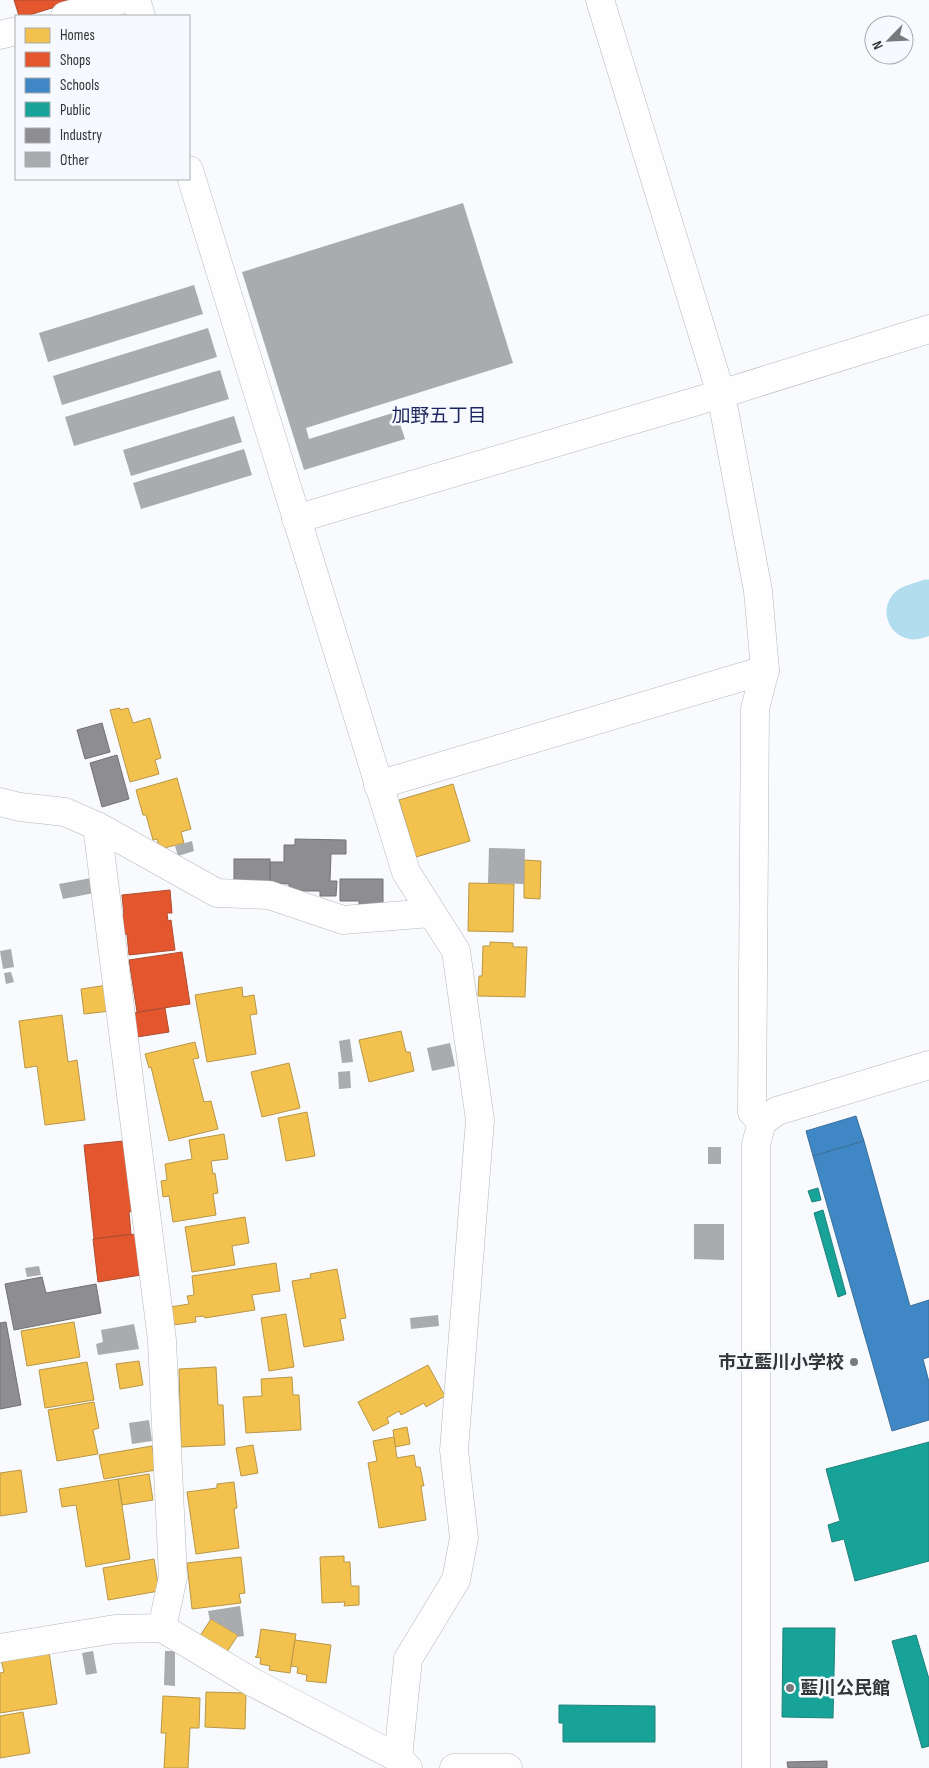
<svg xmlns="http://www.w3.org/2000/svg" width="929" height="1768" font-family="'Sofia Sans Condensed','Noto Sans JP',sans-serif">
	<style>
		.homes { fill: #f2c14e; stroke: #b89747 }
		.shops { fill: #e4572e; stroke: #af4c30 }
		.schools { fill: #3f88c5; stroke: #3b6f9a }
		.public { fill: #17a398; stroke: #1f827b }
		.industry { fill: #8d8d92; stroke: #727276 }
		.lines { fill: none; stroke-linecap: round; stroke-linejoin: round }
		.river { stroke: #b1ddef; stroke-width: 55 }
		.building { fill: #a9abae }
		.minor-casing { stroke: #b5b7ba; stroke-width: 29 }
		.minor { stroke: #fefeff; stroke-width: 28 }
		.poi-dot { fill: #77797c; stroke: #f6faff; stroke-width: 2 }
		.labels { text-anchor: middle; stroke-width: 5; stroke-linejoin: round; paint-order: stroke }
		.poi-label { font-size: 18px; font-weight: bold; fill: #323436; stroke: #f6faff; text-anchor: end }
		.neighbourhood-label { font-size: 19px; fill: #1c255d; stroke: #f6faff }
	</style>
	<rect width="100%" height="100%" fill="#f8fafd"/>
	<g class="homes">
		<polygon points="120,708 120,710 128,708 133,723 150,718 161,758 155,760 159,774 130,782 110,710"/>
		<polygon points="177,778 191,829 181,832 184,843 160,849 157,839 153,840 146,815 143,815 136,790"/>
		<polygon points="453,784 470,841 416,857 399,800"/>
		<polygon points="524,860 541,861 540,899 524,898"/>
		<polygon points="469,883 514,884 513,932 468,931"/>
		<polygon points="490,942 513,943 513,947 527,947 525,997 478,996 479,976 482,976 483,946 490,946"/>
		<polygon points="108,985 111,1011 84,1014 81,989"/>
		<polygon points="242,987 243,997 254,995 257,1014 250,1015 256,1054 207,1062 195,995"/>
		<polygon points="62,1015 68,1062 77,1060 85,1120 45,1125 37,1066 25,1068 19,1021"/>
		<polygon points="401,1031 406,1052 410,1052 414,1071 369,1082 359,1040"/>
		<polygon points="195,1042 199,1058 193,1059 204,1102 211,1101 218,1129 169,1141 151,1067 149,1068 145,1054"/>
		<polygon points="289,1063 300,1108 262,1117 251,1072"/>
		<polygon points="307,1112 315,1156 286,1161 278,1118"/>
		<polygon points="224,1134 228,1159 211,1161 213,1174 215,1173 218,1193 213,1194 216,1215 173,1222 169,1196 163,1197 161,1181 167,1180 165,1164 192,1159 189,1140"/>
		<polygon points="245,1217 249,1243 232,1246 235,1265 192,1272 185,1227"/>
		<polygon points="276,1263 280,1291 252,1295 255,1310 205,1318 204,1316 195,1317 196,1322 173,1325 170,1307 189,1304 187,1296 194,1295 192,1276"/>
		<polygon points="337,1269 346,1318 340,1319 344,1340 304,1347 292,1281 311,1278 310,1274"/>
		<polygon points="286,1314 294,1367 269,1371 261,1318"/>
		<polygon points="74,1322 80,1357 27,1366 21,1331"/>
		<polygon points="139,1361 143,1385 120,1389 116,1364"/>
		<polygon points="87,1362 94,1400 45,1408 39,1370"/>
		<polygon points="428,1365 445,1396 426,1407 424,1403 401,1415 399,1411 387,1418 389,1423 373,1431 358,1402"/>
		<polygon points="216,1367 218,1405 223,1405 225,1445 181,1447 179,1369"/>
		<polygon points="292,1377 293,1395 299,1395 301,1430 246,1433 243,1397 262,1396 261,1379"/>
		<polygon points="94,1402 99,1428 93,1430 98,1454 57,1461 48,1410"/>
		<polygon points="407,1427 410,1444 395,1447 393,1430"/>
		<polygon points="394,1437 397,1458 414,1455 416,1467 420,1467 424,1486 421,1486 426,1520 379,1528 368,1463 377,1461 373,1441"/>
		<polygon points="253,1445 258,1473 241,1476 236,1448"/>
		<polygon points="152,1446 156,1470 104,1479 99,1455"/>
		<polygon points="21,1470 27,1512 0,1516 0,1473"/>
		<polygon points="149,1474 153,1500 122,1505 118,1479"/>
		<polygon points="118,1479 130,1559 86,1567 76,1505 62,1507 59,1489"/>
		<polygon points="234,1482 237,1508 234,1509 239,1548 196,1554 187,1492 217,1488 217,1484"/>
		<polygon points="344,1556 344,1562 350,1562 351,1586 359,1586 359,1605 344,1606 345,1602 322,1603 320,1557"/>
		<polygon points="241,1557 245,1593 239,1594 241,1603 192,1609 187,1563"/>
		<polygon points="154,1559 159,1591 108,1600 103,1568"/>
		<polygon points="211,1619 238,1635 225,1655 198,1639"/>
		<polygon points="261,1629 296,1634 290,1673 269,1670 270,1666 260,1664 261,1658 255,1657 257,1656"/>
		<polygon points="295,1640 331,1645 326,1683 306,1681 307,1675 297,1673 298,1667 291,1666"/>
		<polygon points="49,1652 57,1704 0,1713 0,1673 4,1672 1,1660"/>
		<polygon points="206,1692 246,1693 245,1729 205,1727"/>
		<polygon points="163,1696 200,1698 199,1728 190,1728 188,1768 164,1768 166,1733 161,1733"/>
		<polygon points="23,1712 30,1753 0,1758 0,1716"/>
	</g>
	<g class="shops">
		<polygon points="14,0 78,0 26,16 19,16"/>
		<polygon points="170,890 172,913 167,913 168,921 171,920 175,950 129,955 127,934 122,935 119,915 124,915 122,895"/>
		<polygon points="182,952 190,1004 137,1012 129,960"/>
		<polygon points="165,1008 169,1032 137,1037 134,1013"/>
		<polygon points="123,1141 128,1183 130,1183 133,1211 129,1212 131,1234 94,1239 84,1145"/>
		<polygon points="136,1234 141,1275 98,1282 93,1239"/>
	</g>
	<g class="schools">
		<polygon points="856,1116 864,1141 813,1156 806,1131"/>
		<polygon points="864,1141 910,1306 929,1300 929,1357 923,1359 929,1382 929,1420 892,1431 813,1156"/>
	</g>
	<g class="public">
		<polygon points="818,1188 821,1200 812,1202 808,1191"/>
		<polygon points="823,1210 846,1294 838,1297 814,1213"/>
		<polygon points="929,1442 929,1561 855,1581 844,1539 832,1542 828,1525 840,1521 826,1469"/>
		<polygon points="783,1628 835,1628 833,1718 782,1717"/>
		<polygon points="916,1635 929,1679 929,1746 922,1748 892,1641"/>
		<polygon points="559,1705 655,1706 655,1742 563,1742 563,1723 559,1723"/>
	</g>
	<g class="industry">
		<polygon points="102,723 110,752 85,759 77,730"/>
		<polygon points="117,755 129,799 102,807 90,763"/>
		<polygon points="295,839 346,840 346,854 331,854 330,881 337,881 336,896 320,896 320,891 289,891 289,884 270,883 270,862 284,862 284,845 295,845"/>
		<rect x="234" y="859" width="36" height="24"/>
		<polygon points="340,879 383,879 383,904 359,905 359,901 340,901"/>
		<polygon points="42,1277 46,1293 96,1284 101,1313 14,1330 5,1284"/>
		<polygon points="6,1322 21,1405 0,1409 0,1323"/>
		<polygon points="827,1761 827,1768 788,1768 787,1762"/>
	</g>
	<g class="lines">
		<polyline class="river" points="914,612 929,607"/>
	</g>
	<g class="building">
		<polygon points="463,203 513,363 306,428 309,439 396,412 405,439 304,470 242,272"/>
		<polygon points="194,285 203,314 48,362 39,333"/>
		<polygon points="208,328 217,357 62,405 53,376"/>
		<polygon points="220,370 229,399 74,446 65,417"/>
		<polygon points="234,416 242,442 131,476 123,450"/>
		<polygon points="244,449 252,475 141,509 133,483"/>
		<polygon points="192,841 194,851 178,856 175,846"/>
		<polygon points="489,848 525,849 524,884 488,883"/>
		<polygon points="91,878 94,893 63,899 59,884"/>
		<polygon points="11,949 14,967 3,969 0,951"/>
		<polygon points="11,972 14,982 6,984 4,973"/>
		<polygon points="350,1039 353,1062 342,1063 339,1041"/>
		<polygon points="450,1043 455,1066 432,1071 427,1048"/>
		<polygon points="350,1071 351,1088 339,1089 338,1072"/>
		<rect x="708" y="1147" width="13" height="17"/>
		<polygon points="694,1224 724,1224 724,1260 694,1259"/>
		<polygon points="39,1266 41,1275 27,1277 25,1268"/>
		<polygon points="438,1315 439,1326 411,1329 410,1318"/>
		<polygon points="134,1324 139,1349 98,1355 96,1344 103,1342 101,1330"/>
		<polygon points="149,1420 152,1441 132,1444 129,1423"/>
		<polygon points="240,1606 244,1636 237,1637 238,1635 211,1619 210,1621 208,1611"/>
		<polygon points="93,1651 97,1673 86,1675 82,1653"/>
		<polygon points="165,1651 175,1651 175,1686 164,1685"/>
	</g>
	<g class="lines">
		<defs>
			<g id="minor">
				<polyline points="136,0 141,16"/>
				<polyline points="600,0 721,394 758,591 765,670 755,709 752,1112 762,1122"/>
				<polyline points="65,16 120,0"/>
				<polyline points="0,35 16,31"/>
				<polyline points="189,170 406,872 456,951 480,1120 454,1450 464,1538 456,1580 408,1659 398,1758"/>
				<polyline points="296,519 721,394 929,329"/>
				<polyline points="378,785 765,670"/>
				<polyline points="0,802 20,807 65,812 97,826 217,893 269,895 343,920 431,913"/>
				<polyline points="97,826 162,1340 173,1577 162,1628"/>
				<polyline points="0,1648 115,1629 162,1628 252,1682 398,1758 408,1768"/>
				<polyline points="454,1768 508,1768"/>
				<polyline points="756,1768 756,1144 762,1122 777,1111 929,1065"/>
			</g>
		</defs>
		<use href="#minor" class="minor-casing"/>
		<use href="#minor" class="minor"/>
	</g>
	<g class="poi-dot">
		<circle cx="854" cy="1362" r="5"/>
		<circle cx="790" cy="1688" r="5"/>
	</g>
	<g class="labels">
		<g class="poi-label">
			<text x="844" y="1368">市立藍川小学校</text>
			<text x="800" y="1694" text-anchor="start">藍川公民館</text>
		</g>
		<g class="neighbourhood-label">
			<text x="439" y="422">加野五丁目</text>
		</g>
	</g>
	<rect x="15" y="15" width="175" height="165" fill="#f6faff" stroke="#a8abaf"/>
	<rect x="25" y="28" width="25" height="15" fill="#f2c14e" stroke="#a8abaf"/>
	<text x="60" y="40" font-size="15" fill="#323436">Homes</text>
	<rect x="25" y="52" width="25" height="15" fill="#e4572e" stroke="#a8abaf"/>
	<text x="60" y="65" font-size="15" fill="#323436">Shops</text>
	<rect x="25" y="78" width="25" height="15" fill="#3f88c5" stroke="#a8abaf"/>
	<text x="60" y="90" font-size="15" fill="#323436">Schools</text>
	<rect x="25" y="102" width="25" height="15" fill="#17a398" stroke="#a8abaf"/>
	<text x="60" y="115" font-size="15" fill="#323436">Public</text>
	<rect x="25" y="128" width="25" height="15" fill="#8d8d92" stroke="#a8abaf"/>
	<text x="60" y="140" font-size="15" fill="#323436">Industry</text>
	<rect x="25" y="152" width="25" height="15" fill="#a9abae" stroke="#a8abaf"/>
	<text x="60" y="165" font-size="15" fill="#323436">Other</text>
	<g transform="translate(889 40) rotate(246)"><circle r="24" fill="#f6faff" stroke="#a8abaf"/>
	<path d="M0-4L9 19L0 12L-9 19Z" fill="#77797c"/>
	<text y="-8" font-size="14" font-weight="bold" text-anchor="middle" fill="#323436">N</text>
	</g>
</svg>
